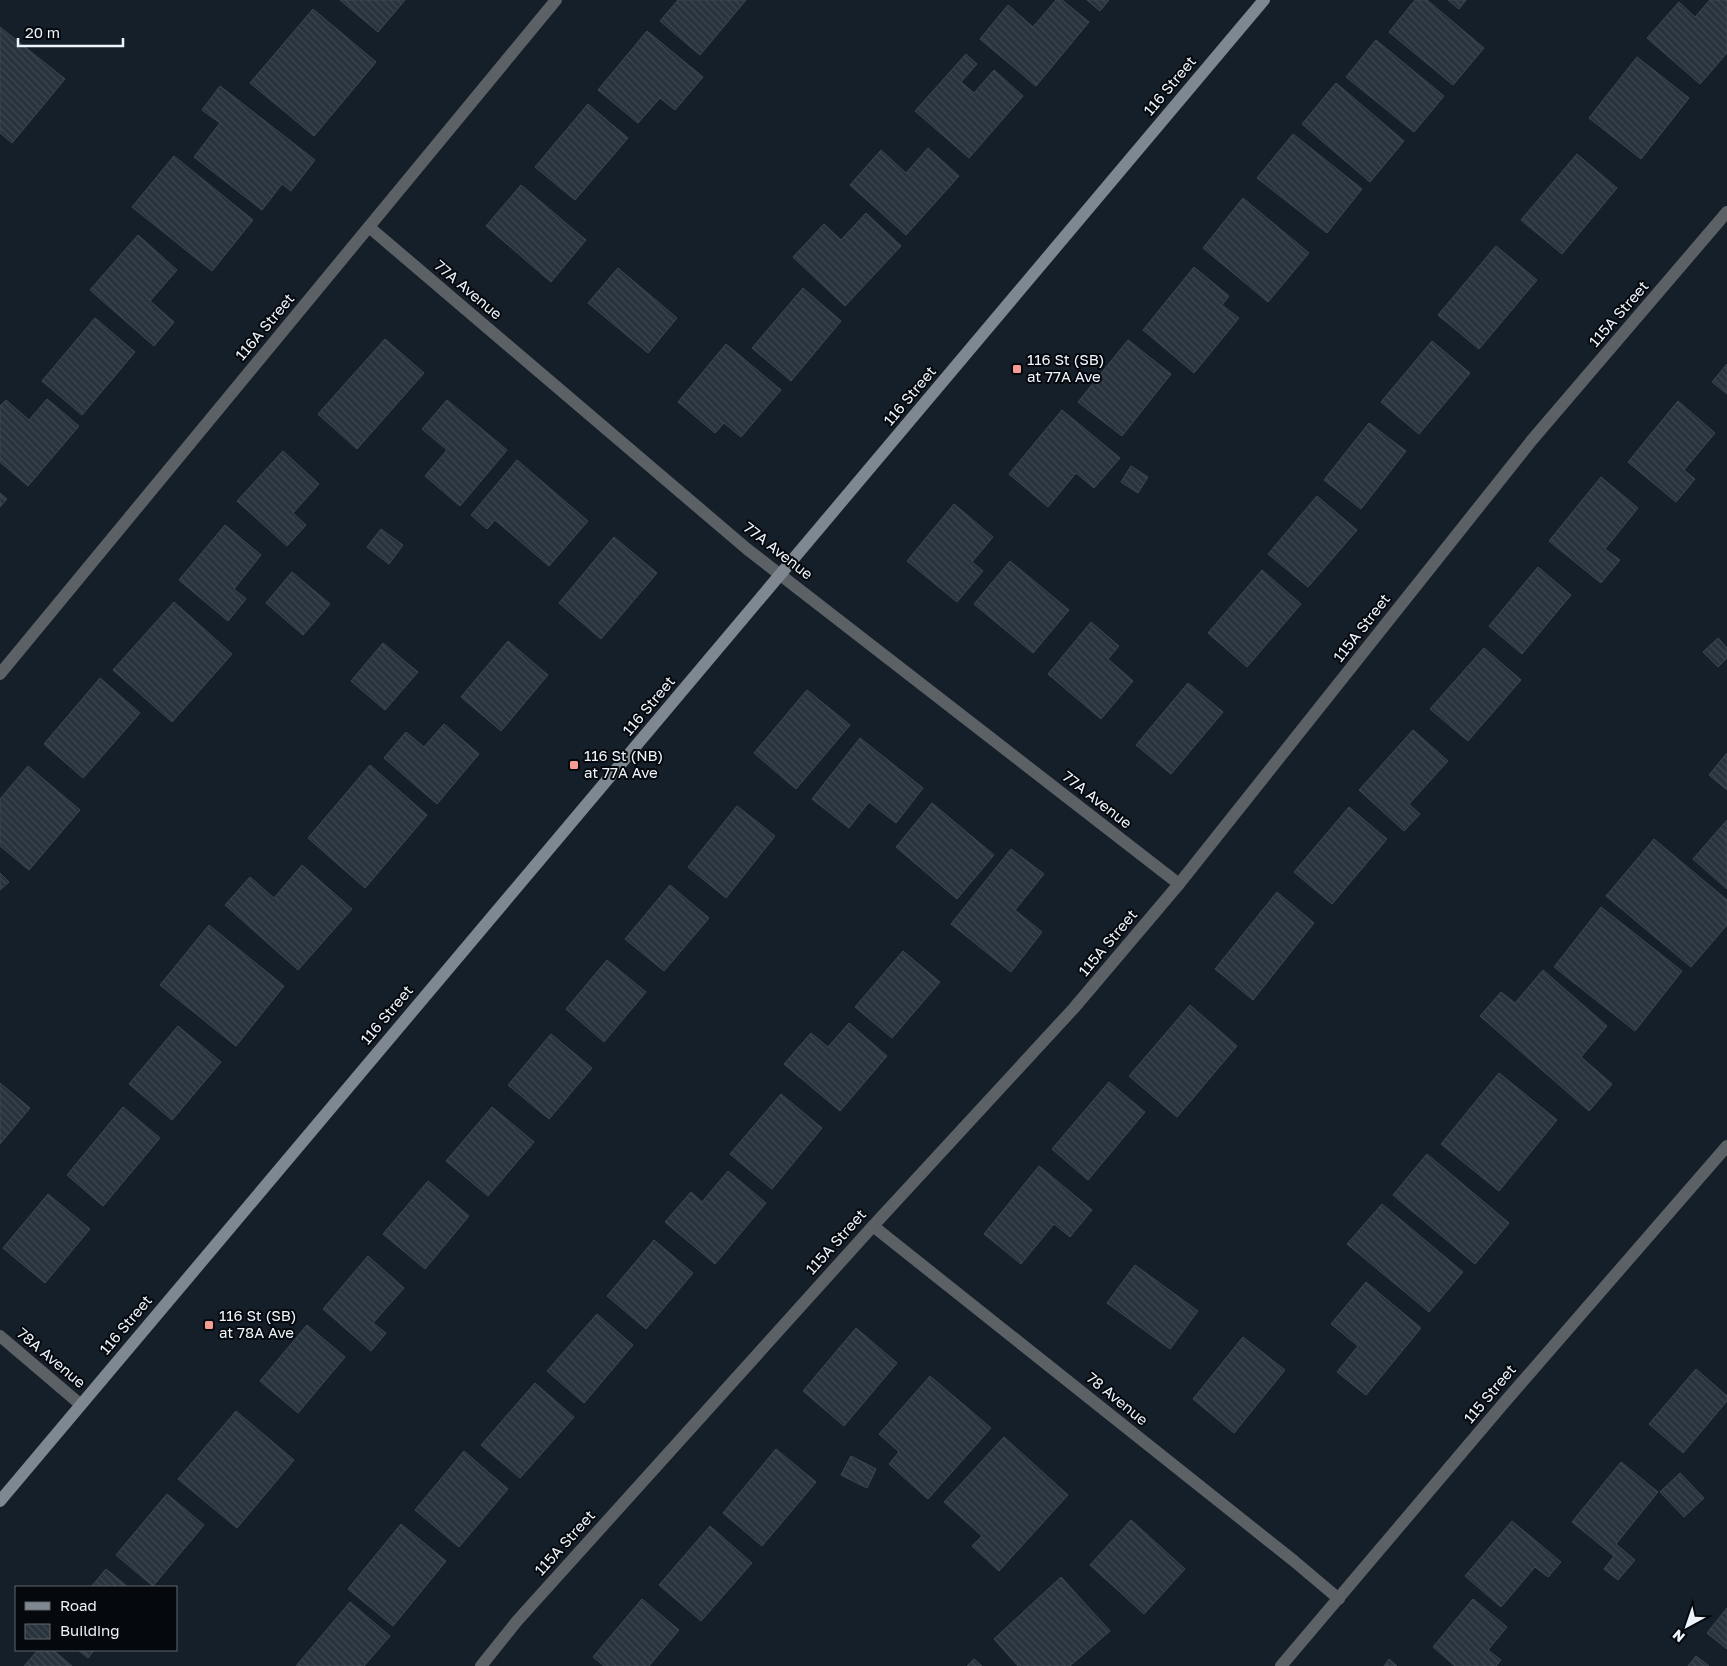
<svg xmlns="http://www.w3.org/2000/svg" width="1727" height="1666" font-family="'Golos Text',sans-serif">
	<style>
		.building { fill: url(#building-back-hatch); stroke: #3c4752 }
		.lines { fill: none; stroke-linecap: round; stroke-linejoin: round }
		.street { stroke: #5c6166; stroke-width: 12 }
		.secondary { stroke: #7f8890; stroke-width: 12 }
		.poi-dot { fill: #f59c93; stroke: #05090d; stroke-width: 2 }
		.labels { text-anchor: middle; stroke-width: 4; stroke-linejoin: round; paint-order: stroke }
		.street-label { font-size: 15px; fill: #edf4fb; stroke: #05090d }
		.poi-label { font-size: 15px; fill: #edf4fb; stroke: #05090d; text-anchor: start }
	</style>
	<defs>
		<pattern id="building-back-hatch" width="6" height="6" patternUnits="userSpaceOnUse" patternTransform="scale(1.25)"><rect width="6" height="6" fill="#28333d"/><path d="M-1 5l2 2M0 0l6 6M5-1l2 2" fill="none" stroke="#3d4750"/></pattern>
	</defs>
	<rect width="100%" height="100%" fill="#151f29"/>
	<g class="building">
		<polygon points="340,0 405,0 378,32"/>
		<polygon points="678,0 746,0 700,55 660,21"/>
		<polygon points="1056,0 1062,0 1089,22 1036,86 980,39 1008,5 1033,27"/>
		<polygon points="1087,0 1109,0 1100,11"/>
		<polygon points="1415,0 1427,0 1484,48 1453,85 1389,32"/>
		<polygon points="1448,0 1466,0 1459,9"/>
		<polygon points="1710,0 1727,0 1727,53 1700,84 1647,38 1679,2 1695,17"/>
		<polygon points="313,9 376,62 314,136 250,83"/>
		<polygon points="0,27 65,79 12,143 0,133"/>
		<polygon points="647,31 703,77 675,110 660,98 638,123 598,90"/>
		<polygon points="1376,40 1444,96 1414,132 1346,77"/>
		<polygon points="966,54 977,64 961,82 974,93 994,70 1023,96 969,158 915,111"/>
		<polygon points="1637,57 1689,98 1641,159 1589,118"/>
		<polygon points="1336,83 1404,141 1370,182 1302,124"/>
		<polygon points="220,86 315,160 291,191 282,184 262,210 194,157 220,123 202,110"/>
		<polygon points="588,104 628,138 575,200 535,167"/>
		<polygon points="1293,134 1362,189 1327,233 1257,178"/>
		<polygon points="928,148 959,176 906,235 850,185 881,150 906,173"/>
		<polygon points="1577,154 1617,188 1562,254 1521,220"/>
		<polygon points="174,156 253,220 212,271 132,207"/>
		<polygon points="521,185 586,240 551,282 486,226"/>
		<polygon points="1243,198 1309,253 1268,302 1203,248"/>
		<polygon points="866,213 901,246 845,306 793,257 824,224 841,240"/>
		<polygon points="138,235 177,270 150,301 174,322 154,346 90,290"/>
		<polygon points="1496,246 1537,280 1479,349 1438,315"/>
		<polygon points="1194,267 1229,296 1222,305 1239,318 1194,373 1143,330"/>
		<polygon points="618,268 677,318 648,353 588,303"/>
		<polygon points="803,288 841,321 791,381 752,348"/>
		<polygon points="95,318 135,352 82,415 42,381"/>
		<polygon points="385,339 424,373 357,449 318,414"/>
		<polygon points="1128,340 1171,374 1122,436 1078,402"/>
		<polygon points="1432,341 1470,373 1419,434 1381,402"/>
		<polygon points="726,344 781,390 741,437 724,423 715,433 678,402"/>
		<polygon points="1727,364 1727,394 1712,382"/>
		<polygon points="47,399 79,426 28,486 0,462 0,406 6,400 29,420"/>
		<polygon points="447,400 507,450 460,506 425,476 447,450 422,429"/>
		<polygon points="1678,401 1715,433 1684,470 1695,479 1676,502 1628,462"/>
		<polygon points="1062,410 1120,458 1094,488 1076,473 1048,507 1009,474"/>
		<polygon points="1369,423 1406,451 1361,509 1324,480"/>
		<polygon points="283,451 319,484 293,513 306,525 287,546 237,501"/>
		<polygon points="517,460 588,521 549,566 495,520 487,529 471,515"/>
		<polygon points="1131,466 1148,477 1138,493 1121,482"/>
		<polygon points="1601,477 1638,508 1605,549 1620,560 1601,583 1549,541"/>
		<polygon points="0,493 7,499 0,507"/>
		<polygon points="1317,496 1357,530 1308,587 1268,554"/>
		<polygon points="954,504 993,537 972,562 983,571 957,602 907,561"/>
		<polygon points="225,525 261,555 234,589 246,599 228,621 179,580"/>
		<polygon points="381,529 403,545 389,564 367,547"/>
		<polygon points="614,537 657,573 601,639 559,603"/>
		<polygon points="1010,561 1069,610 1033,653 974,604"/>
		<polygon points="1538,567 1571,595 1522,654 1489,626"/>
		<polygon points="1262,570 1301,604 1247,667 1208,633"/>
		<polygon points="292,572 330,604 303,635 266,603"/>
		<polygon points="174,602 232,654 172,722 113,670"/>
		<polygon points="1091,622 1119,646 1108,659 1133,681 1101,719 1048,674"/>
		<polygon points="1718,638 1727,648 1727,658 1718,667 1703,652"/>
		<polygon points="508,641 548,675 501,731 461,697"/>
		<polygon points="383,643 418,672 385,710 351,681"/>
		<polygon points="1484,648 1521,680 1468,741 1430,709"/>
		<polygon points="100,678 140,713 83,778 44,744"/>
		<polygon points="1188,683 1223,712 1171,774 1136,745"/>
		<polygon points="807,690 850,725 796,789 754,753"/>
		<polygon points="444,724 479,754 437,804 384,758 406,732 424,747"/>
		<polygon points="1413,730 1448,761 1409,804 1420,814 1404,831 1359,790"/>
		<polygon points="860,738 923,788 896,823 869,802 849,828 812,799"/>
		<polygon points="1727,753 1727,790 1709,775"/>
		<polygon points="370,765 427,815 365,888 308,838"/>
		<polygon points="28,766 80,810 29,870 0,846 0,799"/>
		<polygon points="932,803 994,855 957,899 896,847"/>
		<polygon points="737,806 775,836 726,898 688,867"/>
		<polygon points="1349,807 1387,839 1332,904 1294,872"/>
		<polygon points="1727,820 1727,889 1693,859"/>
		<polygon points="1654,839 1727,900 1727,925 1691,967 1606,896"/>
		<polygon points="1011,849 1044,874 1015,910 1042,932 1011,972 951,924"/>
		<polygon points="302,865 352,909 298,970 225,905 250,877 274,898"/>
		<polygon points="0,873 9,882 0,890"/>
		<polygon points="670,885 709,918 664,971 625,939"/>
		<polygon points="1277,892 1314,923 1253,1000 1215,969"/>
		<polygon points="1601,907 1682,971 1635,1031 1554,967"/>
		<polygon points="209,925 284,986 236,1046 160,985"/>
		<polygon points="903,951 940,982 892,1038 855,1007"/>
		<polygon points="607,960 646,992 604,1042 566,1009"/>
		<polygon points="1543,970 1607,1026 1581,1057 1612,1084 1589,1111 1480,1016 1501,992 1515,1003"/>
		<polygon points="1190,1005 1237,1046 1177,1117 1129,1076"/>
		<polygon points="849,1023 887,1056 840,1111 784,1064 811,1033 828,1047"/>
		<polygon points="178,1026 221,1062 172,1120 129,1084"/>
		<polygon points="551,1034 592,1068 549,1119 508,1085"/>
		<polygon points="1499,1073 1557,1120 1499,1191 1441,1144"/>
		<polygon points="1109,1082 1145,1112 1088,1180 1052,1149"/>
		<polygon points="0,1083 30,1108 0,1144"/>
		<polygon points="781,1094 822,1128 772,1189 730,1154"/>
		<polygon points="123,1107 160,1138 103,1206 67,1175"/>
		<polygon points="492,1107 534,1142 488,1196 446,1161"/>
		<polygon points="1427,1154 1509,1223 1475,1264 1393,1195"/>
		<polygon points="1039,1166 1092,1210 1070,1237 1054,1224 1021,1264 984,1234"/>
		<polygon points="728,1171 766,1203 715,1264 665,1222 691,1192 702,1202"/>
		<polygon points="428,1181 469,1216 425,1269 383,1234"/>
		<polygon points="48,1194 90,1229 45,1283 3,1248"/>
		<polygon points="1382,1204 1463,1272 1429,1312 1347,1244"/>
		<polygon points="654,1240 693,1273 646,1329 607,1296"/>
		<polygon points="368,1256 404,1288 373,1323 386,1333 371,1351 323,1309"/>
		<polygon points="1135,1265 1198,1311 1170,1349 1107,1303"/>
		<polygon points="1366,1282 1421,1328 1366,1395 1337,1372 1358,1346 1331,1324"/>
		<polygon points="597,1314 633,1345 584,1403 547,1371"/>
		<polygon points="307,1325 345,1357 298,1413 260,1381"/>
		<polygon points="856,1328 897,1363 844,1426 803,1391"/>
		<polygon points="1243,1337 1285,1370 1234,1433 1193,1399"/>
		<polygon points="1696,1369 1727,1396 1727,1401 1683,1453 1649,1424"/>
		<polygon points="930,1376 991,1428 928,1499 889,1464 899,1452 879,1434"/>
		<polygon points="535,1383 574,1417 520,1478 481,1445"/>
		<polygon points="236,1411 294,1460 237,1528 178,1479"/>
		<polygon points="1004,1437 1068,1495 999,1571 972,1546 982,1536 944,1502"/>
		<polygon points="776,1449 816,1482 762,1546 723,1513"/>
		<polygon points="464,1451 508,1489 459,1547 415,1510"/>
		<polygon points="851,1456 876,1469 867,1488 841,1475"/>
		<polygon points="1621,1462 1658,1492 1616,1544 1635,1560 1618,1580 1604,1569 1614,1556 1572,1522"/>
		<polygon points="1680,1473 1704,1498 1684,1517 1660,1492"/>
		<polygon points="167,1494 204,1525 153,1586 116,1555"/>
		<polygon points="1131,1520 1185,1569 1144,1614 1090,1565"/>
		<polygon points="1512,1521 1561,1562 1548,1577 1535,1567 1501,1607 1465,1576"/>
		<polygon points="401,1524 446,1561 393,1626 348,1589"/>
		<polygon points="710,1526 752,1563 701,1621 659,1585"/>
		<polygon points="106,1569 128,1587 91,1587"/>
		<polygon points="1061,1577 1110,1631 1070,1666 1018,1666 994,1639"/>
		<polygon points="642,1599 679,1630 649,1666 604,1666 593,1657"/>
		<polygon points="1473,1599 1507,1627 1488,1650 1501,1660 1496,1666 1455,1666 1433,1647"/>
		<polygon points="350,1602 390,1636 364,1666 296,1666"/>
		<polygon points="1727,1608 1727,1649 1707,1633"/>
		<polygon points="38,1650 53,1650 72,1666 24,1666"/>
		<polygon points="78,1650 94,1650 88,1658"/>
		<polygon points="1696,1656 1709,1666 1688,1666"/>
		<polygon points="974,1659 982,1666 967,1666"/>
		<polygon points="1389,1659 1397,1666 1384,1666"/>
	</g>
	<g class="lines">
		<g class="street">
			<polyline points="369,227 747,549 1179,884"/>
			<polyline points="0,674 556,0"/>
			<polyline points="873,1226 1294,1561 1339,1599"/>
			<polyline points="0,1336 80,1404"/>
			<polyline points="481,1666 517,1621 873,1226 1074,1008 1179,884 1532,440 1727,212"/>
			<polyline points="1281,1666 1503,1404 1727,1146"/>
		</g>
		<polyline class="secondary" points="0,1501 1264,0"/>
	</g>
	<g class="poi-dot">
		<rect x="1012" y="364" width="10" height="10" rx="2.5"/>
		<rect x="569" y="760" width="10" height="10" rx="2.5"/>
		<rect x="204" y="1320" width="10" height="10" rx="2.5"/>
	</g>
	<g class="labels">
		<g class="street-label">
			<text transform="translate(1170 86) rotate(-50)" y="5">116 Street</text>
			<text transform="translate(468 290) rotate(40)" y="5">77A Avenue</text>
			<text transform="translate(1619 314) rotate(-49)" y="5">115A Street</text>
			<text transform="translate(265 327) rotate(-50)" y="5">116A Street</text>
			<text transform="translate(910 396) rotate(-50)" y="5">116 Street</text>
			<text transform="translate(778 551) rotate(38)" y="5">77A Avenue</text>
			<text transform="translate(1362 628) rotate(-52)" y="5">115A Street</text>
			<text transform="translate(649 706) rotate(-50)" y="5">116 Street</text>
			<text transform="translate(1097 800) rotate(38)" y="5">77A Avenue</text>
			<text transform="translate(1108 943) rotate(-50)" y="5">115A Street</text>
			<text transform="translate(387 1015) rotate(-50)" y="5">116 Street</text>
			<text transform="translate(836 1242) rotate(-48)" y="5">115A Street</text>
			<text transform="translate(126 1325) rotate(-50)" y="5">116 Street</text>
			<text transform="translate(51 1358) rotate(40)" y="5">78A Avenue</text>
			<text transform="translate(1490 1394) rotate(-50)" y="5">115 Street</text>
			<text transform="translate(1117 1399) rotate(39)" y="5">78 Avenue</text>
			<text transform="translate(565 1543) rotate(-48)" y="5">115A Street</text>
		</g>
		<g class="poi-label">
			<text x="1027" y="365">116 St (SB)<tspan x="1027" dy="17">at 77A Ave</tspan></text>
			<text x="584" y="761">116 St (NB)<tspan x="584" dy="17">at 77A Ave</tspan></text>
			<text x="219" y="1321">116 St (SB)<tspan x="219" dy="17">at 78A Ave</tspan></text>
		</g>
	</g>
	<rect x="15" y="1586" width="162" height="65" fill="#05090d" stroke="#62676c"/>
	<rect x="25" y="1602" width="25" height="8" fill="#7f8890" stroke="#62676c"/>
	<text x="60" y="1611" font-size="15" fill="#edf4fb">Road</text>
	<rect x="25" y="1624" width="25" height="15" fill="url(#building-back-hatch)" stroke="#62676c"/>
	<text x="60" y="1636" font-size="15" fill="#edf4fb">Building</text>
	<g transform="translate(1687 1626) rotate(220)" stroke="#05090d" stroke-width="4" paint-order="stroke">
	<path d="M0-4L9 19L0 12L-9 19Z" fill="#edf4fb"/>
	<text y="-8" font-size="14" font-weight="bold" text-anchor="middle" fill="#edf4fb">N</text>
	</g>
	<path d="M18 38v8h105v-8" fill="none" stroke="#edf4fb" stroke-width="2.5"/>
	<text x="25" y="38" font-size="15" fill="#edf4fb" stroke="#05090d" stroke-width="4" paint-order="stroke">20 m</text>
</svg>
